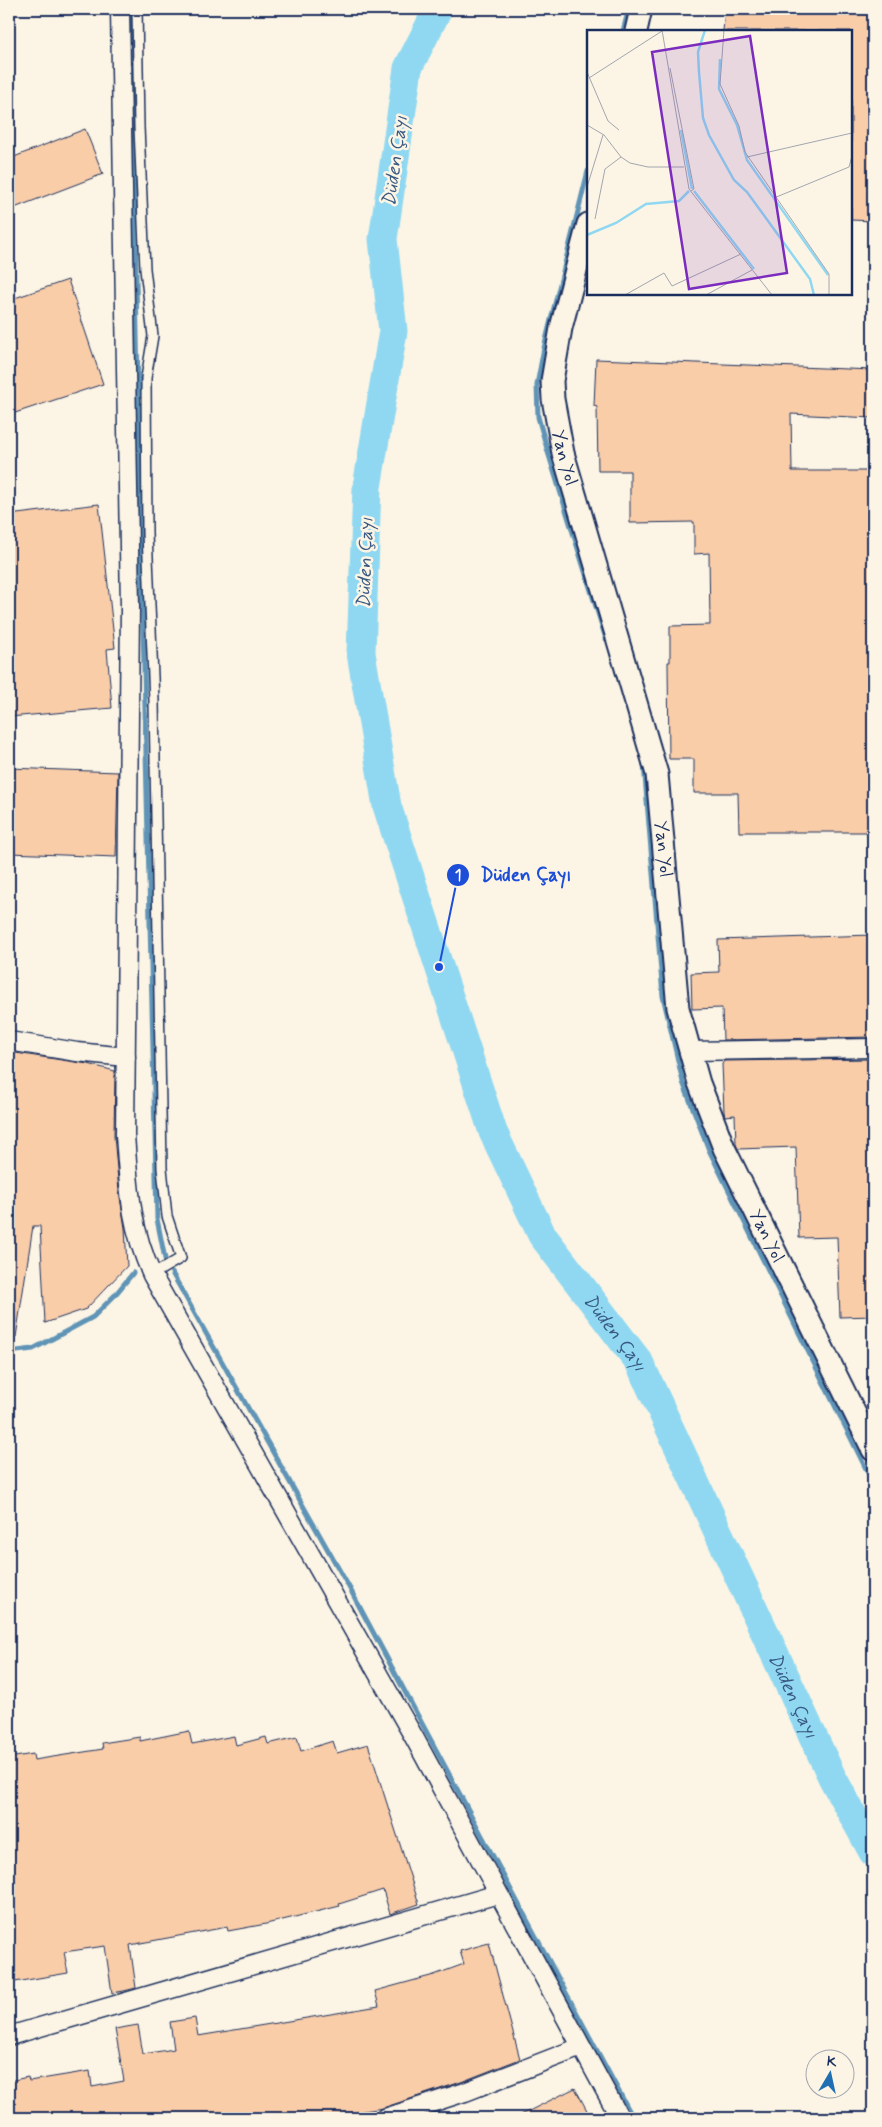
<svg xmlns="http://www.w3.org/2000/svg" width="882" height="2127" font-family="Mynerve,sans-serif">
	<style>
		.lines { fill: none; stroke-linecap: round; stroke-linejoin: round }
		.stream { stroke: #6194b6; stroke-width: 5 }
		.river { stroke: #90d8f1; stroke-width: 29 }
		.building { fill: #facda9; stroke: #1b2f5e }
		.service-casing { stroke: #1b2f5e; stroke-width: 12 }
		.minor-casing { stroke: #1b2f5e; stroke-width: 21 }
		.tertiary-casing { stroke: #1b2f5e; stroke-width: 25 }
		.service { stroke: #fcf5e5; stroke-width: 9 }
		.minor { stroke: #fcf5e5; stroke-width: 18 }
		.tertiary { stroke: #fcf5e5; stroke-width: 21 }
		.labels { text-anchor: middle; stroke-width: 5; stroke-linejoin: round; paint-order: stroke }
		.street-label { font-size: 18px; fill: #1b2f5e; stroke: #fcf5e5 }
		.water-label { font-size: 19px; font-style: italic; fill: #385983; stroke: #fcf5e5 }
		.inset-river { fill: none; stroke: #90d8f1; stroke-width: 2.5 }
		.inset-road { fill: none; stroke: #a2a6af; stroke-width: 1 }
		.view { fill: #7b2cbf; fill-opacity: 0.15; stroke: #7b2cbf; stroke-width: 2.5 }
		.inset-edge { fill: none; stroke: #1b2f5e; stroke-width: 2.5 }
		.leader { fill: none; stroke: #1d4ed8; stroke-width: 2 }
		.callout-dot { fill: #1d4ed8; stroke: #fcf5e5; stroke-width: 2 }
		.mark-label { font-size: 15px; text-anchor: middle; font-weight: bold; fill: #fff }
		.callout-label { font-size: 19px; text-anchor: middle; font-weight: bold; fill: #1d4ed8; stroke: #fcf5e5; stroke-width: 5; stroke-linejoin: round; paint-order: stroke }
	</style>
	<rect width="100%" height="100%" fill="#fcf5e5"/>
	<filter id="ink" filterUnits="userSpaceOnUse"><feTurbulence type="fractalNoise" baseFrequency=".02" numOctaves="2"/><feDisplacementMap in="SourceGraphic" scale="10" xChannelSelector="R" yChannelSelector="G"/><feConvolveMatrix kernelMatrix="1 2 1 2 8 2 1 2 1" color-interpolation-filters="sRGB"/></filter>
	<g filter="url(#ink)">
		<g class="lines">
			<g class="stream">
				<polyline points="131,9 140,498 157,1219 165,1259"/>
				<polyline points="623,31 629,9"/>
				<polyline points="588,171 544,348 537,385 538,417 548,452 606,639"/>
				<polyline points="644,764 663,996 683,1082 709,1150 873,1483"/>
				<polyline points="172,1273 350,1589 633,2118"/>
				<polyline points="9,1352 33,1349 93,1317 115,1295 133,1273"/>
			</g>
			<path class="river" id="s1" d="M 438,9 L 408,68 L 383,239 L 393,331 L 367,487 L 361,653 L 387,806 L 493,1132 L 542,1235 L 639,1362 L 832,1777 L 873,1852"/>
		</g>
		<g class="building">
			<polygon points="725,9 873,9 871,51 873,51 873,221 851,220 851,31 723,31"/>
			<polygon points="85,129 103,174 9,210 9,159"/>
			<polygon points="68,280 103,384 9,415 9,300"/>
			<polygon points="596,359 873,370 873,418 791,414 792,471 873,471 873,832 739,832 738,793 694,793 694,759 669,759 668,662 670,662 670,626 710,625 709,553 694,554 694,522 630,523 630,471 598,471 597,407 594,406"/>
			<polygon points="99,504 115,648 107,649 112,708 9,717 9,515"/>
			<polygon points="9,768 118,772 116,857 9,853"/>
			<polygon points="873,935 873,1037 723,1040 722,1008 692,1009 691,973 719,972 718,940"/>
			<polygon points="9,1052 88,1064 115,1071 114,1136 119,1191 125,1228 127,1266 86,1309 45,1323 40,1226 33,1226 16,1337 9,1336"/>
			<polygon points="873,1059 873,1316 840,1317 837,1237 799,1238 796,1147 738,1149 736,1144 735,1115 725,1116 724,1112 722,1064 724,1061"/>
			<polygon points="189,1731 192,1744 234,1736 236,1745 266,1737 268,1744 297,1737 301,1751 333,1741 337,1753 368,1744 419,1904 390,1914 383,1890 339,1904 340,1906 266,1924 228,1931 227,1927 130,1945 136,1988 124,1991 112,1993 105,1946 64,1952 68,1973 9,1983 9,1758 33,1754 34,1760 103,1749 102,1743 140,1737 140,1741"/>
			<polygon points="489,1943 520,2059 461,2082 383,2108 338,2115 339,2118 9,2118 9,2081 28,2077 29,2081 90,2071 92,2087 124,2081 115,2029 138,2025 143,2054 174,2049 170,2022 195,2018 198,2036 379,2006 375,1991 434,1975 464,1964 460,1951"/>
			<polygon points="575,2088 591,2118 515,2118"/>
		</g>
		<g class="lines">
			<defs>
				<polyline id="service" points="137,9 139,127 145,269 153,336 146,378 147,533 154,701 162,1168 167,1216 181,1258 152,1275"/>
				<g id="minor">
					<path d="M 120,9 L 130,607 L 125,1135 C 129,1188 130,1226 152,1275 L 415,1739 L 620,2118"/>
					<polyline points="9,1041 77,1052 126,1057"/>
					<polyline points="690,1051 873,1048"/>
					<polyline points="9,2036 498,1894"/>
					<polyline points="385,2118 465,2092 581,2047"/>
				</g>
				<g id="tertiary">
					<polyline points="636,31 641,9"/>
					<path id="s2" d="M 588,224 L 561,328 L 552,381 L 553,399 L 563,453 L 657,774 L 678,1008 L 699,1083 L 724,1148 L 873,1450"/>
				</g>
			</defs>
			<use href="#service" class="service-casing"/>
			<use href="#minor" class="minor-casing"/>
			<use href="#tertiary" class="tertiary-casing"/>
			<use href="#service" class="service"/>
			<use href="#minor" class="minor"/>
			<use href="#tertiary" class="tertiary"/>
		</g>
	</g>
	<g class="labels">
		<g class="street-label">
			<text dy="6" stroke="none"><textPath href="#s2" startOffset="239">Yan Yol</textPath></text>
			<text dy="6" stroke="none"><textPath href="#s2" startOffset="644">Yan Yol</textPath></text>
			<text dy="6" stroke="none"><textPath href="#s2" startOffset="1049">Yan Yol</textPath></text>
		</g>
		<g class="water-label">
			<text transform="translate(394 161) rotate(-82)" y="7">Düden Çayı</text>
			<text transform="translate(364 563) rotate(-88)" y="7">Düden Çayı</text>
			<text dy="7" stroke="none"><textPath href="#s1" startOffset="1390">Düden Çayı</textPath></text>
			<text dy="7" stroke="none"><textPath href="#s1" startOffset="1795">Düden Çayı</textPath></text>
		</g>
	</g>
	<g transform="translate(587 30)">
		<rect width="265" height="265" fill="#fcf5e5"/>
		<path class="inset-river" d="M 118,0 L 111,22 L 112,42 L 116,88 L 122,105 L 147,150 L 160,162 L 223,249 L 227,265M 133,29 L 132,59 L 150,95 L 160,130 L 241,245M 94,100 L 105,159M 107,161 L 167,239M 0,205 L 29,193 L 59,174 L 92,171 L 102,161"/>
		<path class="inset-road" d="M 75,0 L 102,159 L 185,265M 137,0 L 133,54 L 152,96 L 158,122 L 242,244 L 242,265M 83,38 L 107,159 L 104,161M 0,42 L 21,91 L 32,100M 2,48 L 75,1M 0,95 L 17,105 L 34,127 L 43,133 L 61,137 L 97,137M 160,127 L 265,103M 0,157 L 16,105M 187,168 L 262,137 L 265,126M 265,185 L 265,214M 8,189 L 18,139 L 34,127M 38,265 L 77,243 L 85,256 L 154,224M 119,265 L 165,240"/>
		<path class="view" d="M 163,6 L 200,243 L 102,259 L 65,22 Z"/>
		<rect width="265" height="265" class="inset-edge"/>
	</g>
	<path class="leader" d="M439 967L458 875"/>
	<g class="callout-dot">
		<circle cx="439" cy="967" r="5"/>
		<circle cx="458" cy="875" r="12"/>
	</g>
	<g class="mark-label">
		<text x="458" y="880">1</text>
	</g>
	<g class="callout-label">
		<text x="526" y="881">Düden Çayı</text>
	</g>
	<rect width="882" height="2127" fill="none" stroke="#fcf5e5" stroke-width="30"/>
	<rect x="15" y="15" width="852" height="2097" fill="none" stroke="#1b2f5e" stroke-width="2" filter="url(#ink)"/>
	<g transform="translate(830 2074) rotate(9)"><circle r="24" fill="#fcf5e5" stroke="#a2a6af"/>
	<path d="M0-4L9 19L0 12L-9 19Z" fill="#1f6fb2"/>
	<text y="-8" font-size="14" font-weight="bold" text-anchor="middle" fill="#1b2f5e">K</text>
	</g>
</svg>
